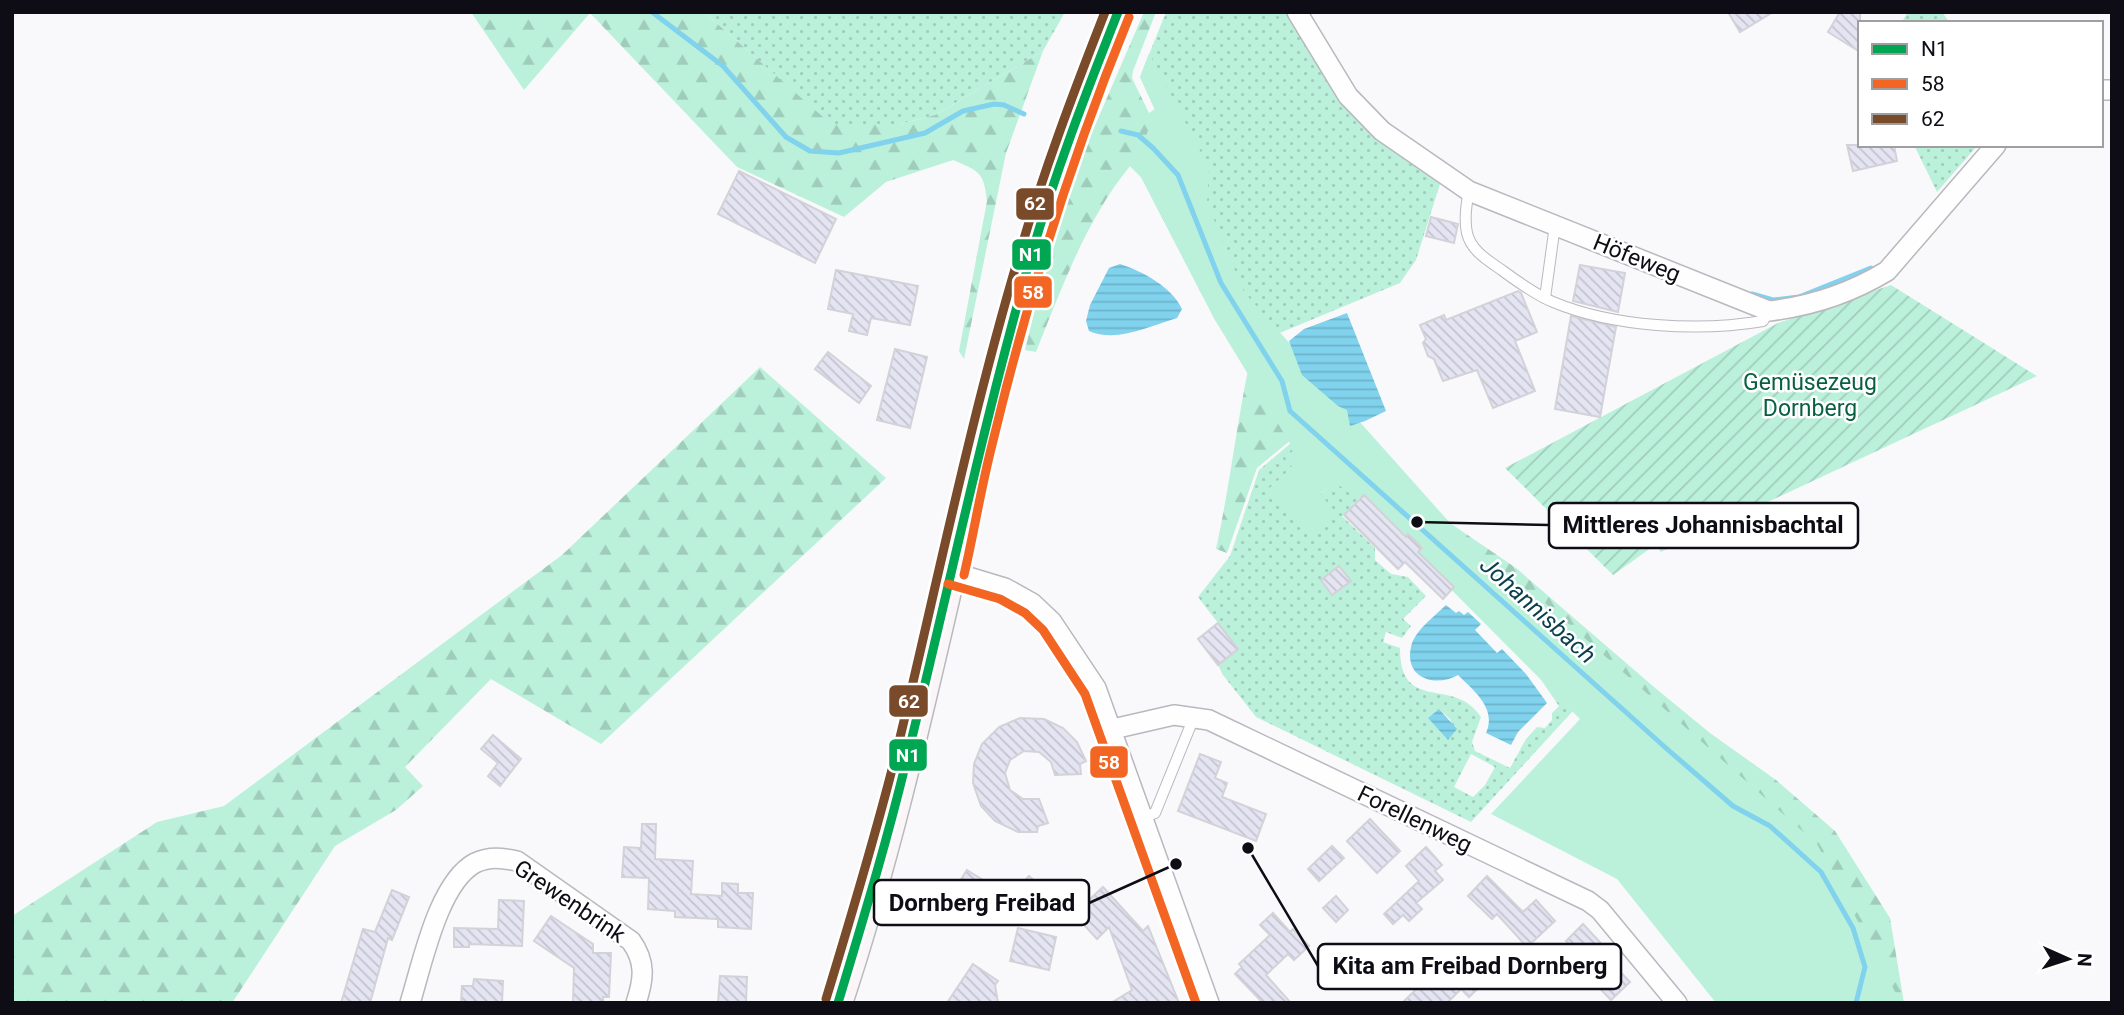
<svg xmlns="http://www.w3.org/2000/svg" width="2124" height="1015" font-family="Roboto,sans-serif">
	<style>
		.grass { fill: url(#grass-dots); fill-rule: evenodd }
		.forest { fill: url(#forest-firs) }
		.park { fill: #bbf1db }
		.garden { fill: url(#garden-furrows) }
		.water { fill: url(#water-rules) }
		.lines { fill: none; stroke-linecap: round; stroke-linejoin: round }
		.stream { stroke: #80d2ed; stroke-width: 5 }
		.building { fill: url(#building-back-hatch); stroke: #d3d2d8; stroke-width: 2 }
		.lane-casing { stroke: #b9b8be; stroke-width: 12 }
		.street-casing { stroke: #b9b8be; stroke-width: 22 }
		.secondary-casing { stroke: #b9b8be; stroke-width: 31 }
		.lane { stroke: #fefeff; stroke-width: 10 }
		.street { stroke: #fefeff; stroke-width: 19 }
		.secondary { stroke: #faf6f8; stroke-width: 28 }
		.bus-1-casing { stroke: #fff; stroke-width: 14 }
		.bus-2-casing { stroke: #fff; stroke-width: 14 }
		.bus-3-casing { stroke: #fff; stroke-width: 14 }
		.bus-1 { stroke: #00a651; stroke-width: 9 }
		.bus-2 { stroke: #f26522; stroke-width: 9 }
		.bus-3 { stroke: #7a4b2a; stroke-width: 9 }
		.labels { text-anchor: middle; stroke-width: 5; stroke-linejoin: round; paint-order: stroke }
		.street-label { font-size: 23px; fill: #0e0d15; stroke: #fff }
		.park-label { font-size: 23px; fill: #095f43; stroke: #fff }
		.water-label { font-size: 24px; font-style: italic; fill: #0b3f4f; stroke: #fff }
		.leader { fill: none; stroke: #0e0d15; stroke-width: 2.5 }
		.callout-dot { fill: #0e0d15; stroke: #fff; stroke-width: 2.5 }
		.callout { fill: #fff; stroke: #0e0d15; stroke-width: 2.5 }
		.callout-label { font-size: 24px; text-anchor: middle; font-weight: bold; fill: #0e0d15 }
		.line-badge { stroke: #fff; stroke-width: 2.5 }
		.badge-label { font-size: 19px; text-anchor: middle; font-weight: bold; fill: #fff }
	</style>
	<defs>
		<pattern id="grass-dots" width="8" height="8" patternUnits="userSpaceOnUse" patternTransform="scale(1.75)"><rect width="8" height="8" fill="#bbf1db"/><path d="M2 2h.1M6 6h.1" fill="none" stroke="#a0cdbb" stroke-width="1.8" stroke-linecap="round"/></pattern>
		<pattern id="forest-firs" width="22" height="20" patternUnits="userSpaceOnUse" patternTransform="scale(1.75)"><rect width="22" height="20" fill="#bbf1db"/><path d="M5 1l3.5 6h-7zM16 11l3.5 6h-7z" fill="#a0cdbb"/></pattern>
		<pattern id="garden-furrows" width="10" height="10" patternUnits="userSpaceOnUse" patternTransform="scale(1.75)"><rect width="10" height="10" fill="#bbf1db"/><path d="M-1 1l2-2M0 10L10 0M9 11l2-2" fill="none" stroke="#a0cdbb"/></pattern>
		<pattern id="water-rules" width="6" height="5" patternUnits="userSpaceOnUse" patternTransform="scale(1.75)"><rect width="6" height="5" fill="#80d2ed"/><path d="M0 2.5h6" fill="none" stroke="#6db3ca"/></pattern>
		<pattern id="building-back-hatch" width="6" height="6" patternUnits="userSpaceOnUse" patternTransform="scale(1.75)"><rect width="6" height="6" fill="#e5e4f2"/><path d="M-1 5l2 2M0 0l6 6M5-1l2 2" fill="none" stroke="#c3c2cf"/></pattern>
	</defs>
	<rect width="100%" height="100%" fill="#f9f9fc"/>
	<g class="grass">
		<polygon points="704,12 1065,12 1043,51 935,115 900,124 830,124"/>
		<polygon points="1166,12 1288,12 1386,145 1440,184 1416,260 1400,283 1270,337 1240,293 1140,77"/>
		<polygon points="1908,12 1942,12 1950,23 1901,23"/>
		<polygon points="1914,145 1978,145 1937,192"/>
		<path d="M 1304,432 L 1293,467 L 1270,488 L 1319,495 L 1342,474 L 1362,495 L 1342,516 L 1375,548 L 1375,560 L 1391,574 L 1408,577 L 1426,596 L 1403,619 L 1411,626 L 1402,638 L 1386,632 L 1383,642 L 1400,648 C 1400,715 1454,675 1481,717 L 1472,742 L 1475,751 L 1510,768 L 1526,739 L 1537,727 L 1545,728 L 1552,720 L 1552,713 L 1559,706 L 1537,674 L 1583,700 L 1471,822 L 1256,717 L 1223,675 L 1218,665 L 1238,649 L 1198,597 L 1230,556 L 1259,470 ZM 1339,566 L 1351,581 L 1332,595 L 1321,580 ZM 1439,709 L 1451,720 L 1448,739 L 1429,718 ZM 1471,754 L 1495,767 L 1485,785 L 1473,797 L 1454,787 Z"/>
	</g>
	<g class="forest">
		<path d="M 471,12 L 704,12 L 831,124 L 900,124 L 935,115 L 1043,51 L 1006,153 L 964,359 L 959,351 L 987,201 C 984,172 979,171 953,160 L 886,182 L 844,217 L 737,167 L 590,13 L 524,90 Z"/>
		<path d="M 1144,12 L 1156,12 L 1133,71 L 1132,78 L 1149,113 L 1155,109 L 1206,204 L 1240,293 L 1428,508 L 1516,568 L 1654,687 L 1710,733 L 1776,780 L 1835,831 L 1890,918 L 1904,1003 L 1845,1003 L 1848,997 L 1303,430 L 1257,468 L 1227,553 L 1216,549 C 1229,490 1236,429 1248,370 L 1215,320 L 1141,177 L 1130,166 C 1086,220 1062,287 1036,352 L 1025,350 L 1048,257 L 1084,151 Z"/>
		<polygon points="760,367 886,478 601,744 491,679 405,767 423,786 396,810 335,846 232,1003 12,1003 12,916 157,822 224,806 562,555"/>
	</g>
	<polygon class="park" points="1149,53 1209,168 1207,203 1244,292 1475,551 1545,603 1817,844 1901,1003 1716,1003 1617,879 1491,814 1580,719 1356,494 1333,483 1320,494 1338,515 1313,537 1269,489 1292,467 1285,458 1294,450 1215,320 1141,177 1130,166 1142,148 1155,110 1140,77"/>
	<polygon class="garden" points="1891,285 2037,376 1661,552 1655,545 1613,575 1505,468 1778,323"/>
	<g class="water">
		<path d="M 1120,264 C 1142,271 1172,287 1182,309 L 1177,318 C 1150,326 1117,343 1089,331 L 1086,321 L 1090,305 L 1109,268 Z"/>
		<polygon points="1347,313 1386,411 1365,421 1350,426 1347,410 1338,406 1302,375 1289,341 1304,329"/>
		<path d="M 1446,605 L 1456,613 L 1459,611 L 1464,615 L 1468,612 L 1481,624 L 1475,630 L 1497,653 L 1502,649 L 1526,674 L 1547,703 L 1518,732 L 1511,745 L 1486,733 C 1497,708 1474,691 1458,675 C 1435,688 1404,678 1411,647 C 1414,631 1435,616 1446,605 Z"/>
		<polygon points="1439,709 1457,729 1448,740 1428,718"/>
	</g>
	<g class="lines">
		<g class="stream">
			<polyline points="652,12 723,66 786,137 810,151 839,153 925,133 963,111 994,104 1004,105 1024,114"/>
			<polyline points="1121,131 1138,135 1153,148 1178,175 1221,283 1282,381 1290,411 1667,749 1733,806 1770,826 1821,872 1853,928 1865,967 1856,1003"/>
			<polyline points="1752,294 1773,300 1799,297 1871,268"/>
		</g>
	</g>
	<g class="building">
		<polygon points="1728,12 1773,12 1740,32"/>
		<polygon points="1840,12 1860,12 1860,52 1828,32"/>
		<polygon points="1847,145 1894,145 1897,161 1853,171"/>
		<polygon points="739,171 836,219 815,263 718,214"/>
		<polygon points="1431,217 1458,224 1454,243 1426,236"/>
		<polygon points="1580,265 1625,273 1618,312 1573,301"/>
		<polygon points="836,270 918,286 910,325 871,318 867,335 849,331 853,314 828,309"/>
		<polygon points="1518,291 1521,293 1537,332 1515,341 1535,391 1493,408 1477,370 1443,381 1434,359 1428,356 1423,343 1426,339 1420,325 1444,315 1446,320"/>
		<polygon points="1571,316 1616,327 1600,417 1555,409"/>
		<polygon points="895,349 927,357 910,428 877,420"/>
		<polygon points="828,352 871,386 859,403 815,369"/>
		<polygon points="1364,495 1406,537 1408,534 1422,548 1418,552 1454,587 1443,599 1405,562 1398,569 1344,515"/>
		<polygon points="1339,566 1351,581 1332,595 1321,580"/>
		<polygon points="1218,623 1238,649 1218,665 1198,639"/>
		<polygon points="1020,718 1044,719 1063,728 1077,742 1086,761 1080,764 1081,774 1055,775 1051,762 1039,752 1024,751 1010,760 1005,773 1010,790 1023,799 1039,799 1048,823 1038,826 1037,832 1018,832 995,821 981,806 973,783 974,764 982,744 999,727"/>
		<polygon points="493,735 521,759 500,786 488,776 498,763 481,749"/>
		<polygon points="1200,754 1221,762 1215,778 1227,783 1222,797 1266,814 1256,841 1178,811"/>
		<polygon points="1370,819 1400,851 1377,873 1347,841"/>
		<polygon points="642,824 656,824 655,859 693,861 691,894 722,896 722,883 738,884 738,893 753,893 751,929 718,927 718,919 675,917 675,911 648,909 649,878 622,877 624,847 641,848"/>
		<polygon points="1332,846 1344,858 1319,881 1308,869"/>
		<polygon points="1426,847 1442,865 1435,871 1443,880 1416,903 1422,909 1409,921 1403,915 1393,924 1384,914 1419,881 1406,866"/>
		<polygon points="967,870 999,890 981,917 950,897"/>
		<polygon points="1029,876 1054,898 1043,911 1018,888"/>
		<polygon points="1487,876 1523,912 1536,900 1555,921 1527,947 1497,914 1492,919 1468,896"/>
		<polygon points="1103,887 1143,931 1148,926 1179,1003 1111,1003 1132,990 1109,927 1097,939 1074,914"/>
		<polygon points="392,890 409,897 392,940 388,938 370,1003 341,1003 363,929 375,932"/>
		<polygon points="1336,896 1348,910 1336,922 1323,908"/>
		<polygon points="499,900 524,901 522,946 469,944 469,947 454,947 454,928 498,929"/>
		<polygon points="1273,913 1290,932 1293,929 1309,946 1294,960 1288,954 1266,975 1291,1003 1263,1003 1235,974 1242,967 1239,964 1270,935 1260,925"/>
		<polygon points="551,916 593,944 593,953 611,953 609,997 603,997 603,1003 573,1003 574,968 534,941"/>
		<polygon points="1583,924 1610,953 1606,957 1630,982 1611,1000 1587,975 1593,970 1566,941"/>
		<polygon points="1018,928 1056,937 1049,970 1010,961"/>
		<polygon points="1462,945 1491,976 1469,997 1461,989 1447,1003 1402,1003"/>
		<polygon points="973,964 998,981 995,985 998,1003 947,1003"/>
		<polygon points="720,976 747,977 746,1003 718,1003"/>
		<polygon points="474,979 503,981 502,1003 461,1003 462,986 473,986"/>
	</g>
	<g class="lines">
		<defs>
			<g id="lane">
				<path d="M 1469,191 C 1466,205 1464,219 1467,233 C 1471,251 1489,261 1503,271 C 1518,282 1536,295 1553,302 C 1613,327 1699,332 1763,321 L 1769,311"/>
				<polyline points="1545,298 1555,225"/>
				<polyline points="1144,817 1155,813 1194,717"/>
			</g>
			<g id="street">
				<path d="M 1297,12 L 1348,96 L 1382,131 L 1469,191 L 1769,311 C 1811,306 1851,293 1887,271 L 1996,145"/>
				<polyline points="2101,90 2112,90"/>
				<polyline points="952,572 1005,588 1032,603 1052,622 1096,688 1209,1003"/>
				<polyline points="1113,729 1174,715 1209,720 1588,901 1600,910 1677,1003"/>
				<path d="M 410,1003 C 422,965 438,883 475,863 C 490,856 502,858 517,861 L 631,941 C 646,962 644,979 636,1003"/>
			</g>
			<path id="secondary" d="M 838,1003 C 946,677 981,329 1118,12"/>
		</defs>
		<use href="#lane" class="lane-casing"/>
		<use href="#street" class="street-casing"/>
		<use href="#secondary" class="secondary-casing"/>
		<use href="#lane" class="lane"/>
		<use href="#street" class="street"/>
		<use href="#secondary" class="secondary"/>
		<defs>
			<path id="bus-1" d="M 838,1003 C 863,920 888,838 908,754 C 949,588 984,420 1031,256 C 1055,173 1086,93 1118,12"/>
			<g id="bus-2">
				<path d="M 964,575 C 974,532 981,488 992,445 C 1027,299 1072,156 1129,17"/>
				<polyline points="948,584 1000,599 1025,613 1043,630 1085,694 1196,1003"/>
			</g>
			<path id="bus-3" d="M 826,999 C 851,917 876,834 897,750 C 937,584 971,416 1020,252 C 1044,170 1074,91 1105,12"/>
		</defs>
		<use href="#bus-1" class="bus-1-casing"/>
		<use href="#bus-2" class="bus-2-casing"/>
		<use href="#bus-3" class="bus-3-casing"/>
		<use href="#bus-1" class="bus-1"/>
		<use href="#bus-2" class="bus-2"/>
		<use href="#bus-3" class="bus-3"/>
	</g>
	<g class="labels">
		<g class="street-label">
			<text transform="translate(1637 258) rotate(22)" y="8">Höfeweg</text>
			<text transform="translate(1415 819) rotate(26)" y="8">Forellenweg</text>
			<text transform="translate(570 901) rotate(34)" y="8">Grewenbrink</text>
		</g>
		<g class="park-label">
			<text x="1810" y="390">Gemüsezeug<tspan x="1810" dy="26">Dornberg</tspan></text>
		</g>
		<g class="water-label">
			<text transform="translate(1538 610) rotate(42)" y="8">Johannisbach</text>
		</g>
	</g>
	<path class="leader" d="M1417 522L1549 525M1176 864L1089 903M1248 848L1318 966"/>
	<g class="callout-dot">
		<circle cx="1417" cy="522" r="7"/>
		<circle cx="1176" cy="864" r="7"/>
		<circle cx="1248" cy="848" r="7"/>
	</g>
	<g class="callout">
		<rect x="1549" y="503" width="309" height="45" rx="7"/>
		<rect x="874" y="880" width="215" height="45" rx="7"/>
		<rect x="1318" y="944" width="303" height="45" rx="7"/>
	</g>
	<g class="callout-label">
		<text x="1703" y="533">Mittleres Johannisbachtal</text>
		<text x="982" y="911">Dornberg Freibad</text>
		<text x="1470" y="974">Kita am Freibad Dornberg</text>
	</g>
	<g class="line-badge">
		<rect x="1015" y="187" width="40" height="34" rx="7" fill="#7a4b2a"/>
		<rect x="1011" y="238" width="41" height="33" rx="7" fill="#00a651"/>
		<rect x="1013" y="275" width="40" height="34" rx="7" fill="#f26522"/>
		<rect x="888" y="684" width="41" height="34" rx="7" fill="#7a4b2a"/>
		<rect x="888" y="738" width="40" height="34" rx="7" fill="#00a651"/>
		<rect x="1089" y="745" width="40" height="34" rx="7" fill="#f26522"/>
	</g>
	<g class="badge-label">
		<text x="1035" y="210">62</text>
		<text x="1031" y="261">N1</text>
		<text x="1033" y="299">58</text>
		<text x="909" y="708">62</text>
		<text x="908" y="762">N1</text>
		<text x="1109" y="769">58</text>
	</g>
	<rect width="2124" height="1015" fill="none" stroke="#0e0d15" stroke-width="28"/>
	<rect x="1858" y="21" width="245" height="126" fill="#ffffff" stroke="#9f9ea1" stroke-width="2"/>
	<rect x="1872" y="44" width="35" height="10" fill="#00a651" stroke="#9f9ea1" stroke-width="2"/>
	<text x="1921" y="56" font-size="21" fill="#0e0d15">N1</text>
	<rect x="1872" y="79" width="35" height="10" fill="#f26522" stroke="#9f9ea1" stroke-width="2"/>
	<text x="1921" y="91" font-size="21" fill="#0e0d15">58</text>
	<rect x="1872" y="114" width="35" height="10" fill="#7a4b2a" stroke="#9f9ea1" stroke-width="2"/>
	<text x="1921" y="126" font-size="21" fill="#0e0d15">62</text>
	<g transform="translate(2068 959) rotate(93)" stroke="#ffffff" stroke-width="5" paint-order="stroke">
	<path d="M0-5L12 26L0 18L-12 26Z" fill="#0e0d15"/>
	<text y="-10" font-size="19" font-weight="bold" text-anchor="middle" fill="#0e0d15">N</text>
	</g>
</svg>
